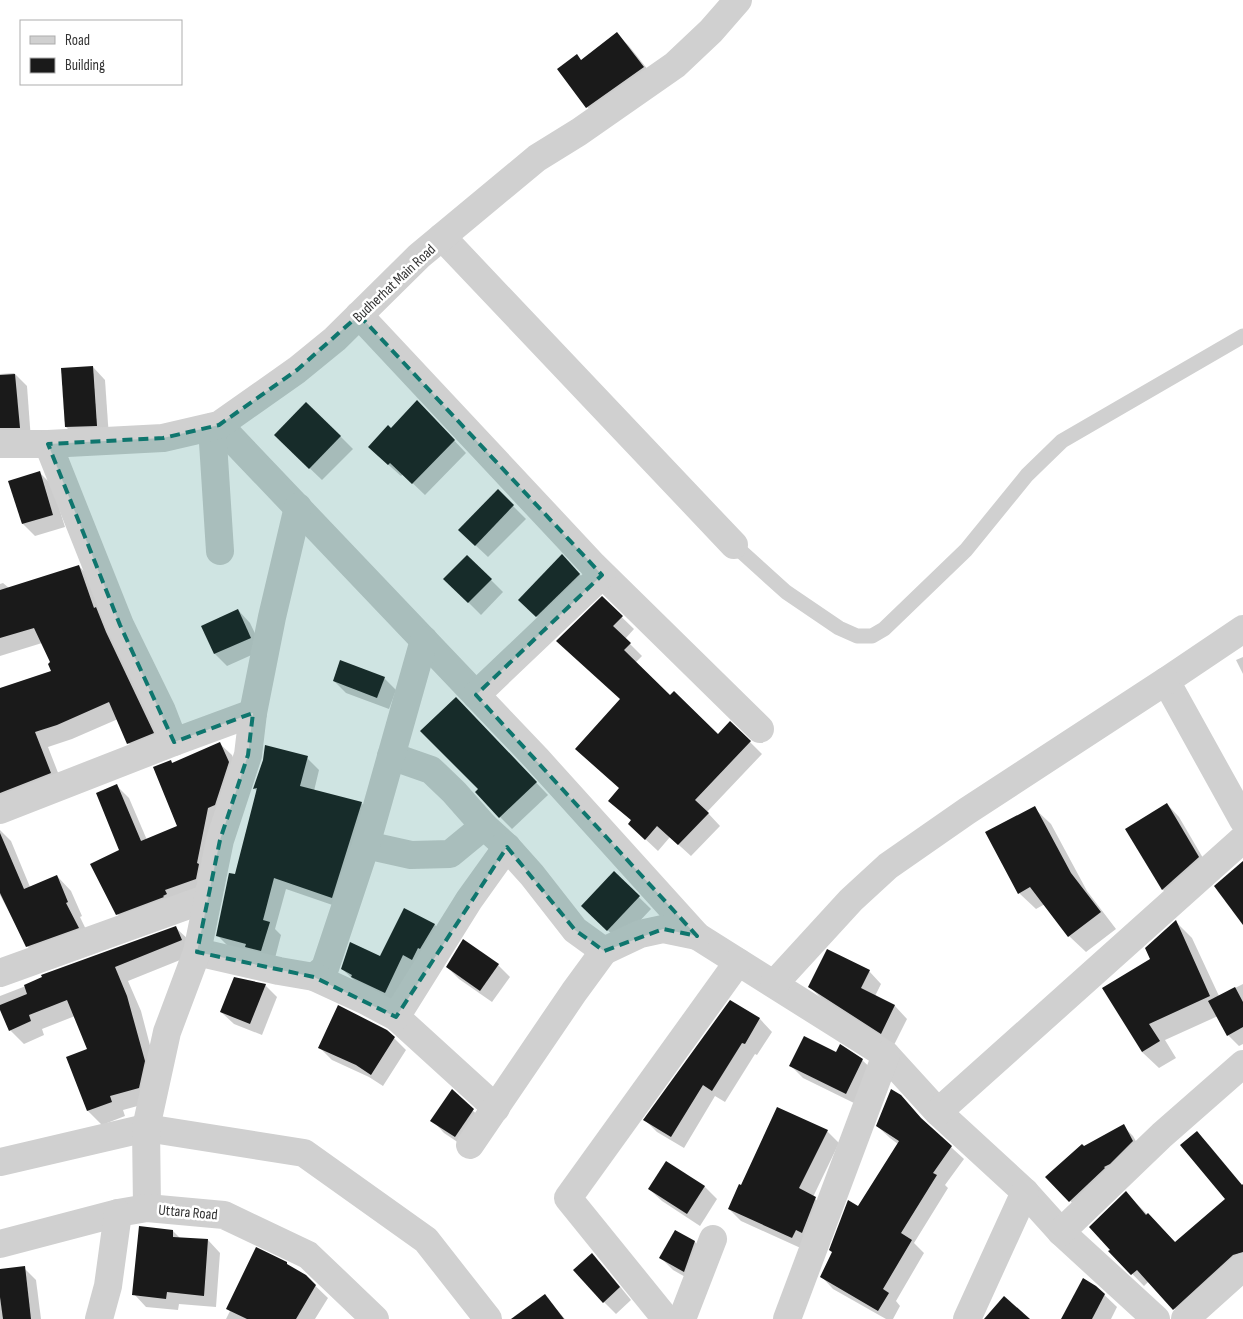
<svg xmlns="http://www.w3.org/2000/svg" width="1243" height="1319" font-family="'Sofia Sans Condensed',sans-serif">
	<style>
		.shadow { fill: #0003 }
		.building { fill: #1a1a1a }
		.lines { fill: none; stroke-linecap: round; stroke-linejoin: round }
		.lane { stroke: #d0d0d0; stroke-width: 15 }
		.street { stroke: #d0d0d0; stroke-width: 28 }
		.marked { fill: #0f766e; fill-opacity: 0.2; stroke: #0f766e; stroke-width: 4; stroke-dasharray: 10 6; stroke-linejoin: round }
		.labels { text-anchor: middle; stroke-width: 5; stroke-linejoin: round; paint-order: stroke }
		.street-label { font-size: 15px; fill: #333; stroke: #fff }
	</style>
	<rect width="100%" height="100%" fill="#fff"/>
	<g class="shadow">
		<polygon points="617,34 629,46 656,80 600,119 587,107 582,61"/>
		<polygon points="93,367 105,380 109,438 78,439 66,427"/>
		<polygon points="14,373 27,386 31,440 0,443 0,374"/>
		<polygon points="429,414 466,453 425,495 403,474 401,476 382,459 391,429"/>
		<polygon points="275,435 340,436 353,449 322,480"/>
		<polygon points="39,472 52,485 65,527 35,536 23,524"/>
		<polygon points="498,491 526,519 488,557 472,542"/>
		<polygon points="79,566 93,581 167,748 143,757 128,743 118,719 72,739 48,747 64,788 0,819 0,689 53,672 51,663 42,643 0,656 0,584 3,583 9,588"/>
		<polygon points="574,568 591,587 549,628 520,600"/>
		<polygon points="445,579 491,580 503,592 481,615"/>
		<polygon points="602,598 634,629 625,639 642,656 635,663 670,697 718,735 750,742 762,754 707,812 720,826 691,856 670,837 658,851 642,836 632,821 610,801 620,789 621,700"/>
		<polygon points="238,610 250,623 263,650 227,666 215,654 203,626"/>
		<polygon points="1243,657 1243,674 1236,660"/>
		<polygon points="384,678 396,690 389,709 346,693 334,681"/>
		<polygon points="468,711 548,795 512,829 500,817 479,789"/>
		<polygon points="220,744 232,755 240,775 207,891 129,926 117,914 121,850 117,786 129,798 147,840 179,827 171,761 173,764"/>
		<polygon points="307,758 319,770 314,791 361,803 374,815 344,909 286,889 275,929 281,935 274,962 230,948 218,936 235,876 257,791 255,789 264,760"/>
		<polygon points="1167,804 1179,817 1210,870 1175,902 1163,890 1127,829"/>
		<polygon points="1034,808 1051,824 1087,891 1116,929 1086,952 1069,936 1045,904 1036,909 1019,893"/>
		<polygon points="0,830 11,841 30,887 57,876 71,891 82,916 80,917 92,942 41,961 27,946 0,895"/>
		<polygon points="614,873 651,909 620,942 595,918"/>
		<polygon points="405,910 435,925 447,938 397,1005 355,981 342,969 380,958"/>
		<polygon points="1176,922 1192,938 1219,996 1243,984 1243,1044 1239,1046 1228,1035 1218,1016 1165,1040 1176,1058 1159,1068 1142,1052 1151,960"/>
		<polygon points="176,928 190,941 195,954 128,981 141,1011 158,1076 152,1102 123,1110 125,1116 102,1125 88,1111 68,1057 89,1050 75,1016 42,1029 44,1035 24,1044 10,1030 0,1007 0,996"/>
		<polygon points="464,941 498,965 510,977 492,1002 459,979 447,967"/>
		<polygon points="869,971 881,984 875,996 895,1006 907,1019 894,1045 822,999 810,987"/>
		<polygon points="265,985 277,997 262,1035 234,1024 221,1012"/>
		<polygon points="730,1001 760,1019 772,1032 757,1055 755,1054 725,1102 715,1096 684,1148 657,1132 645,1120"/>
		<polygon points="394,1038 406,1050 383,1086 369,1077 332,1060 320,1048"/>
		<polygon points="862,1060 875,1072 858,1105 803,1078 791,1066"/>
		<polygon points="452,1091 486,1123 468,1149 444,1133 432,1120"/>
		<polygon points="901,1096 929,1127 964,1159 945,1185 948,1188 914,1243 924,1253 896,1301 900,1306 893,1319 886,1319 833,1289 821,1276 858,1208 898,1144 890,1138 877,1126"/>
		<polygon points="1123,1126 1133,1136 1142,1152 1080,1211 1047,1177 1084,1147"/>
		<polygon points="827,1131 839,1143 813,1197 828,1210 805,1250 741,1221 729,1209 742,1187"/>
		<polygon points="1197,1133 1209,1145 1243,1186 1243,1269 1184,1319 1149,1281 1144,1286 1110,1251 1126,1193 1176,1243 1227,1199"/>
		<polygon points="667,1163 705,1187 717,1199 700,1226 662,1201 649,1189"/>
		<polygon points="173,1231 180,1238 208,1240 220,1253 216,1307 179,1304 178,1310 146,1307 134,1294"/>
		<polygon points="676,1232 695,1242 707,1255 696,1283 673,1270 661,1258"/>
		<polygon points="592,1255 604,1267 631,1300 616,1314 604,1302"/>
		<polygon points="290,1267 305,1276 328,1298 315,1319 226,1319 230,1311 227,1308"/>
		<polygon points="24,1268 36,1280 41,1319 0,1319 0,1270"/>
		<polygon points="1096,1287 1117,1307 1111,1319 1063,1319"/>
		<polygon points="545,1296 565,1319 513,1319"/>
	</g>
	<g class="building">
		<polygon points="617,32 644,67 586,108 557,69 577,54 581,60"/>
		<polygon points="93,366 97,426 65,427 61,368"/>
		<polygon points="15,374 20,428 0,428 0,375"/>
		<polygon points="417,400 455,440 412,484 390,463 388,465 368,447 388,425 391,428"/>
		<polygon points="306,402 341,436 309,469 274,435"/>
		<polygon points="40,471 53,515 22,524 8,481"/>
		<polygon points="498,489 514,505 475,546 458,530"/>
		<polygon points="562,554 580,574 536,617 518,600"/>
		<polygon points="467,555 492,579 468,603 443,579"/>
		<polygon points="79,565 94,608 96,607 106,632 154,733 127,744 109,702 57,725 35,732 51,773 0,793 0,688 51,671 48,664 50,662 34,628 0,638 0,590"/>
		<polygon points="602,596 623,616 613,626 631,643 624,650 670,695 674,691 718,734 730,721 751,741 695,800 709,813 678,845 657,826 645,840 628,824 631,820 608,801 619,788 575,749 620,699 556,641"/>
		<polygon points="238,609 251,638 214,654 201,626"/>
		<polygon points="340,660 385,677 377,698 333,681"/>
		<polygon points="456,697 537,782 499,818 475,792 478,789 420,731"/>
		<polygon points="220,742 229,762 215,805 208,808 197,863 199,864 196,879 165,890 167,894 163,896 164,897 116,915 90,864 119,850 96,793 117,784 141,841 177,826 153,767 171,760 172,763"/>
		<polygon points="265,745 308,756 300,786 362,802 332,898 274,878 263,920 270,922 261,951 245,947 246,944 216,936 229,873 235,874 257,788 253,789 263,760"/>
		<polygon points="1167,803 1199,857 1162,890 1125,829"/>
		<polygon points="1035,806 1071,873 1101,912 1068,937 1030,887 1018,894 985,832"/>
		<polygon points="0,833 24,889 57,875 68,902 66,903 79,928 26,947 0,893"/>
		<polygon points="1243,861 1243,925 1214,886"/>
		<polygon points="614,871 640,896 607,931 581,906"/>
		<polygon points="404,908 435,924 420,949 418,948 412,960 403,955 385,993 351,977 352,975 341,969 350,942 380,956"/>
		<polygon points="1176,920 1210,996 1149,1024 1160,1041 1142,1052 1102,988 1150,959 1145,948"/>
		<polygon points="176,926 182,940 115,967 127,996 145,1061 139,1088 110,1096 112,1102 87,1111 66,1057 87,1049 67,1000 29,1015 31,1021 9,1031 0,1010 0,1005 27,994 24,985 42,977 41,975"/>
		<polygon points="463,939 499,964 480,991 446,967"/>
		<polygon points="827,949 870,970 861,988 895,1005 881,1034 808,987"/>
		<polygon points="234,977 266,984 250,1024 220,1012"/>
		<polygon points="1235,987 1243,1002 1243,1027 1227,1036 1208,1001"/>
		<polygon points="730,1000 760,1018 745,1044 742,1043 712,1091 703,1085 671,1137 643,1120"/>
		<polygon points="338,1005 387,1030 395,1037 371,1075 356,1065 318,1048"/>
		<polygon points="804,1036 836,1052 840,1044 863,1059 846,1094 789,1066"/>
		<polygon points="452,1089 474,1109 455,1137 430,1121"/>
		<polygon points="891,1089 901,1095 921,1118 952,1146 933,1173 937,1175 901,1233 912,1240 883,1289 889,1293 878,1311 820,1277 832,1252 829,1250 848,1200 858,1206 899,1141 876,1126"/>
		<polygon points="777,1107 828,1130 799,1188 816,1197 802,1233 796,1230 792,1238 728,1209 739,1184 741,1185"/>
		<polygon points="1124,1124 1133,1141 1110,1164 1104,1167 1105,1168 1069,1202 1045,1177 1082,1144 1084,1146"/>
		<polygon points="1197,1131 1242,1185 1243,1184 1243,1252 1233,1255 1173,1310 1137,1270 1131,1275 1128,1272 1108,1251 1110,1250 1089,1227 1126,1191 1146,1215 1148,1213 1175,1242 1225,1199 1180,1145"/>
		<polygon points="666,1161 705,1186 687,1214 648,1189"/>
		<polygon points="139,1226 173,1230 173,1237 208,1239 204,1296 167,1292 166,1299 132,1295"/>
		<polygon points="675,1230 695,1241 684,1272 659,1258"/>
		<polygon points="256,1247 287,1262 287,1264 306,1275 316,1285 296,1319 247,1319 226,1309"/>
		<polygon points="592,1253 620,1287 603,1303 573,1270"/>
		<polygon points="25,1266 31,1319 3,1319 0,1297 0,1269"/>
		<polygon points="1083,1278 1096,1286 1105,1294 1092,1319 1061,1319"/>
		<polygon points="545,1294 564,1319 511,1319"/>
		<polygon points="1004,1296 1030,1319 984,1319"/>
	</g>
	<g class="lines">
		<polyline class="lane" points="734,545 786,592 839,628 857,636 872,636 884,629 966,550 1027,475 1062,441 1243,336"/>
		<g class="street">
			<polyline points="442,237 734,545"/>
			<polyline points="359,315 593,565 760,729"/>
			<polyline points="219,425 537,759 697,936 886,1055 938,1112 1025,1192 1061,1232 1156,1319"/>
			<polyline points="212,427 220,551"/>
			<polyline points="0,444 48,444 163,438 219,425 297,370 335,339 419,256 537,158 579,132 675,65 711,31 738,0"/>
			<polyline points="48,444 120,625 162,711 174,742"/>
			<polyline points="1243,629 1166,681 1243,820"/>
			<polyline points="476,695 602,575"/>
			<polyline points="0,810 174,742 253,713"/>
			<polyline points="484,826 507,847 532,875 575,930 604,951 640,934 663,929 697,936"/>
			<polyline points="366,845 411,855 450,854 484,826 454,792 431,770 391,756"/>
			<polyline points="197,952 279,971 314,977 325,968 366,845 424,640"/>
			<polyline points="0,973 208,898"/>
			<polyline points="314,977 364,1000 396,1017 496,1108"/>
			<polyline points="774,984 851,900 888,866 967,811 1166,681"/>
			<polyline points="396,1017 469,900 507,847"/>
			<polyline points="938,1112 1243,839"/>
			<polyline points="470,1145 574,992 604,951"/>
			<polyline points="0,1162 146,1128 304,1153 426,1240 488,1319"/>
			<polyline points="147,1208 146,1128 167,1032 197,952 220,840 248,755 253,713 272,617 298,507"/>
			<polyline points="1061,1232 1162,1135 1243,1064"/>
			<polyline points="0,1244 118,1213 147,1208 224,1215 308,1255 375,1319"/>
			<polyline points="99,1319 108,1286 118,1213"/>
			<polyline points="666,1319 568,1198 738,962"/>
			<polyline points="682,1319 713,1239"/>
			<polyline points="787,1319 886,1055"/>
			<polyline points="967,1319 1025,1192"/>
			<polyline points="1185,1319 1243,1267"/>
		</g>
	</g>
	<path class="marked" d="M 359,315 L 602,575 L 476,695 L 697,936 L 663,929 L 604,951 L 575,930 L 507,847 L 396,1017 L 314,977 L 197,952 L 220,840 L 248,755 L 253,713 L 174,742 L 120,625 L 48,444 L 163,438 L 219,425 L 297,370 Z"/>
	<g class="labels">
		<g class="street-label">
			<text transform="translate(394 283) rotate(-43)" y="5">Budherhat Main Road</text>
			<text transform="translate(188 1212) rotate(5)" y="5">Uttara Road</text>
		</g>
	</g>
	<rect x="20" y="20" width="162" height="65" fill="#ffffff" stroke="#adadad"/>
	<rect x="30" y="36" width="25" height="8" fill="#d0d0d0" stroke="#adadad"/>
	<text x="65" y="45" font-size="15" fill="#333333">Road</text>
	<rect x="30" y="58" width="25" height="15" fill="#1a1a1a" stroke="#adadad"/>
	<text x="65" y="70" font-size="15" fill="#333333">Building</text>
</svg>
